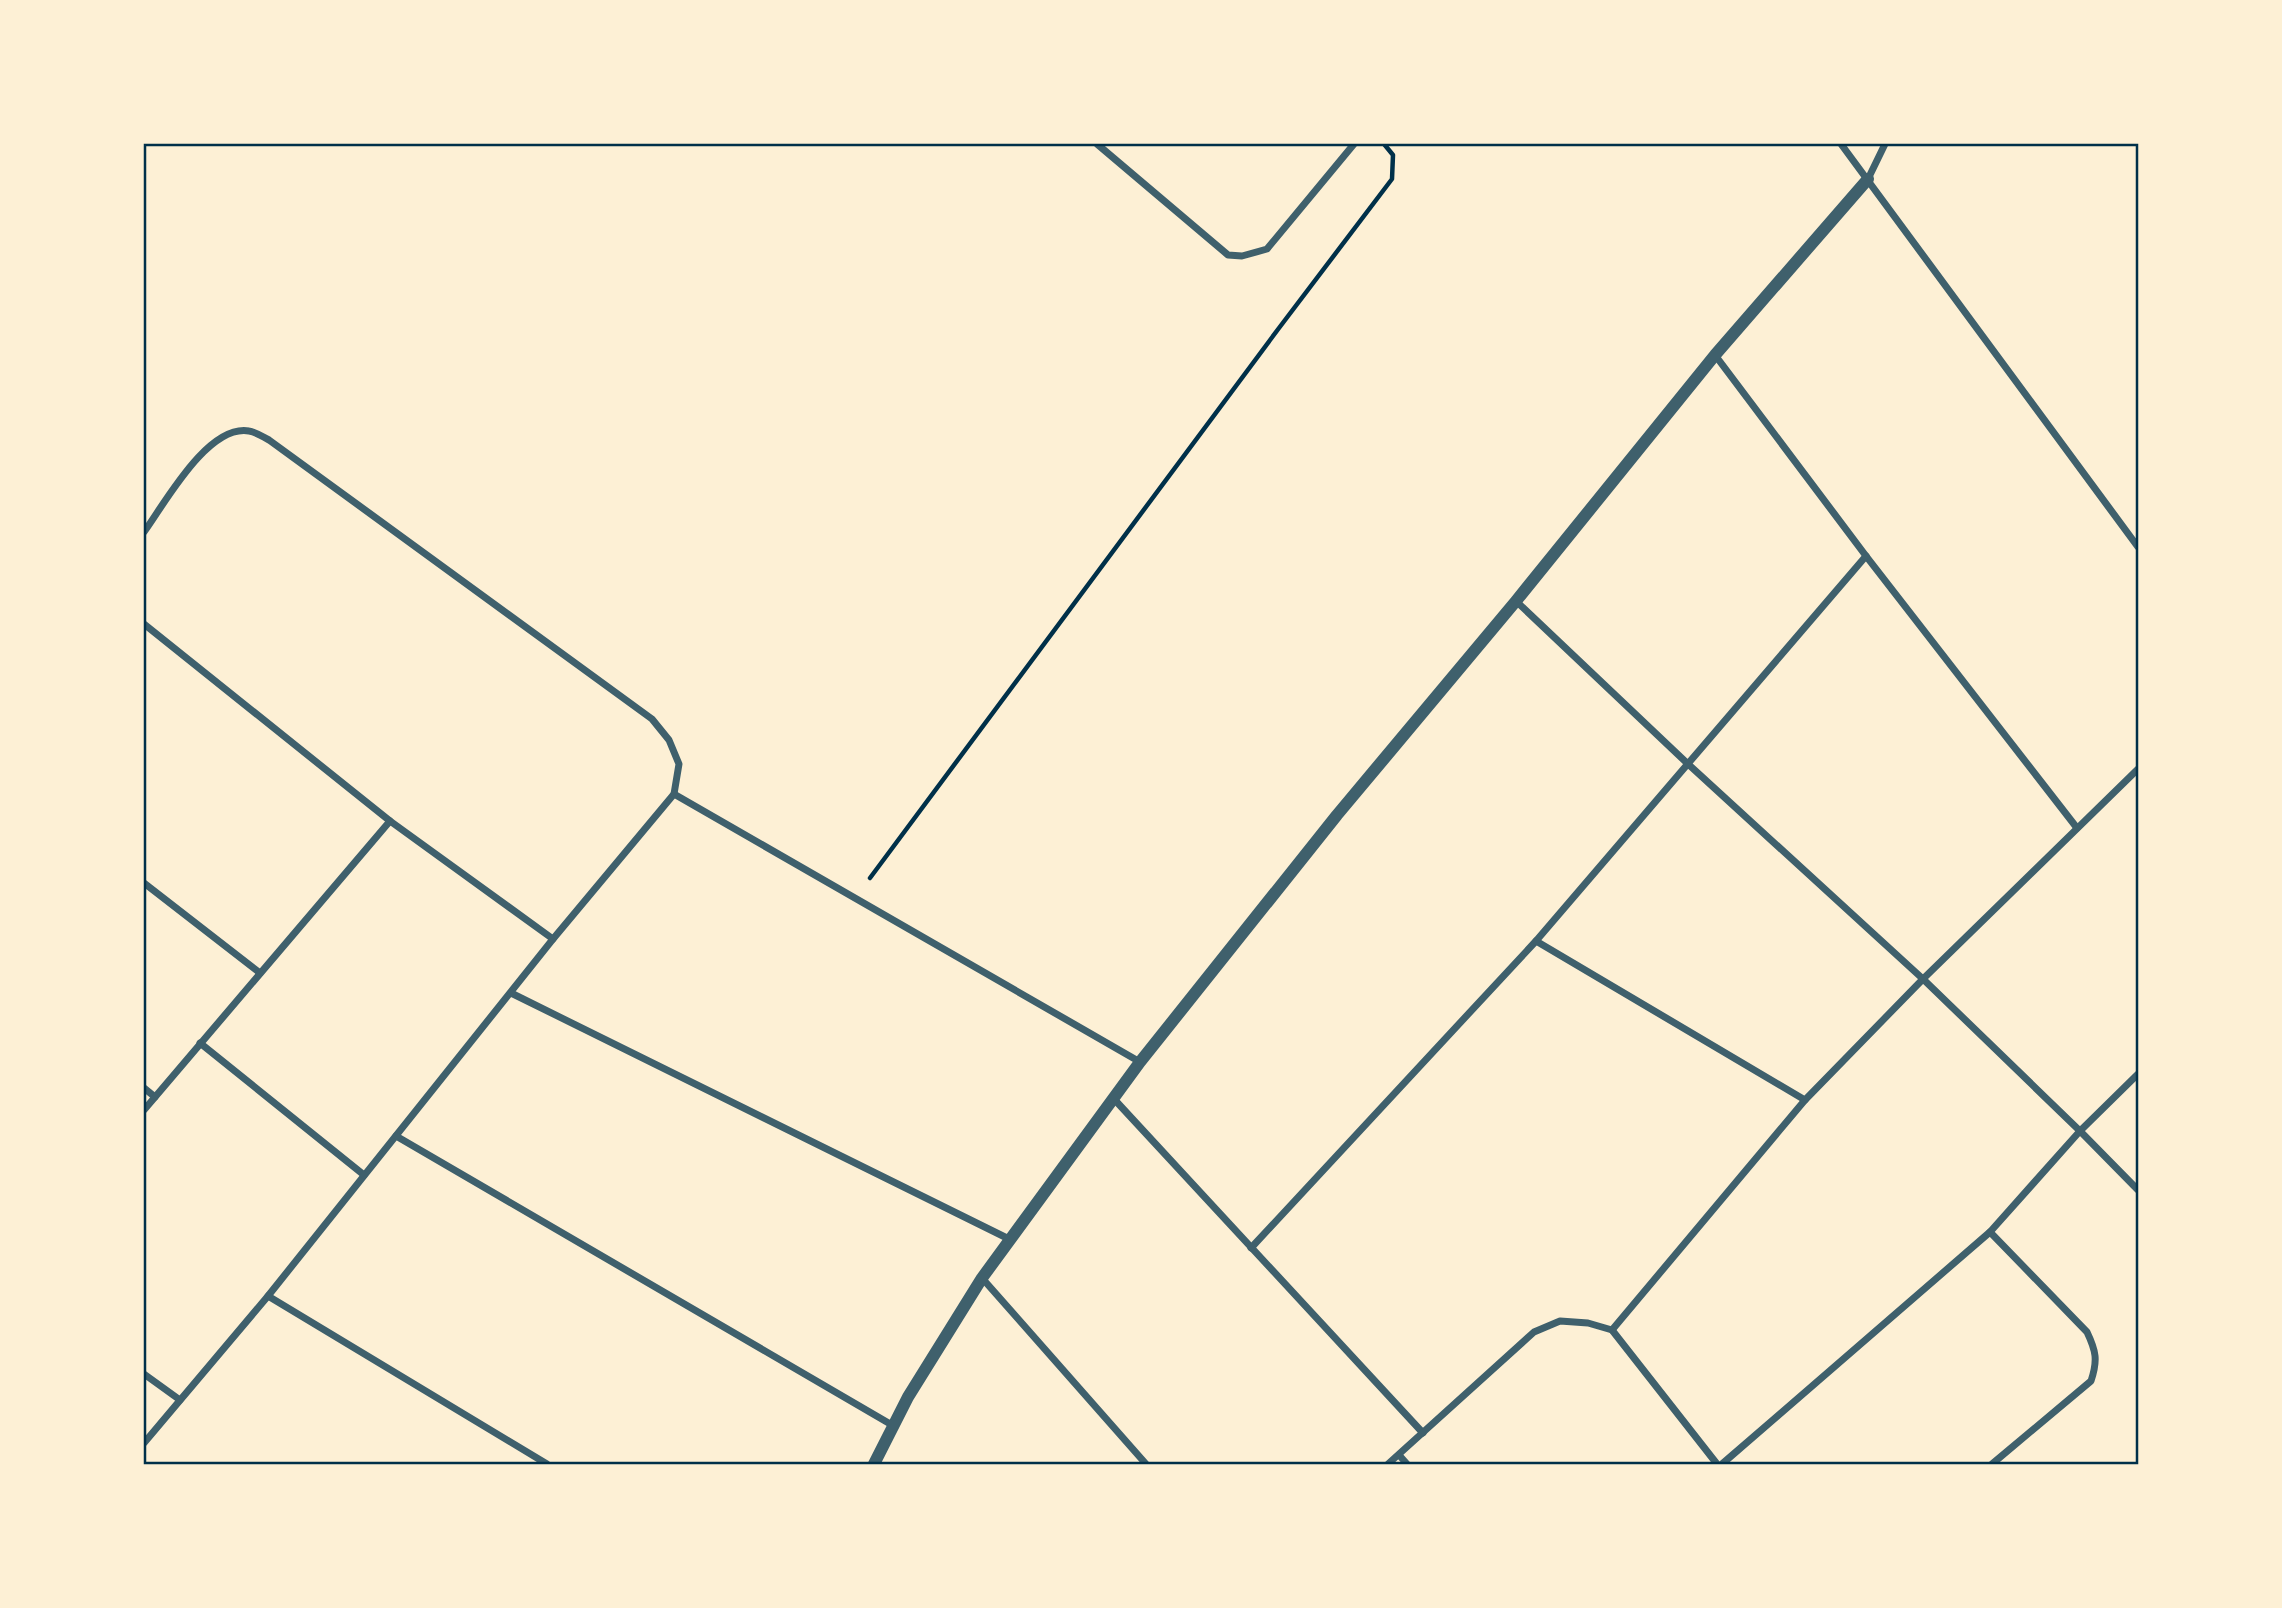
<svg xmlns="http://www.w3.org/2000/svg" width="2282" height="1608" font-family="'Fira Sans',sans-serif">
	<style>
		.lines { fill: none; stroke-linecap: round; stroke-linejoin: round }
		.path { stroke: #003049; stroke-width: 4.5 }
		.minor { stroke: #3f606c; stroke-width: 7 }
		.tertiary { stroke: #3f606c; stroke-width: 12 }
		.neatline { fill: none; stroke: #003049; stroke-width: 2.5 }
	</style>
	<rect width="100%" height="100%" fill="#fdf0d5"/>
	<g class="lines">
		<polyline class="path" points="870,878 1279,328 1392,179 1393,155 1384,144"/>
		<g class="minor">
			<polyline points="1097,144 1228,255 1242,256 1267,249 1354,144"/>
			<polyline points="1841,144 2138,547"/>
			<polyline points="1868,179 1885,144"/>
			<polyline points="1715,355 1866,556 2077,828"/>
			<path d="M 144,532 C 165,503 208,424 249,431 C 256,432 263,437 269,440 L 652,719 L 669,740 L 679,764 L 674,794 L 553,939 L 268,1296 L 144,1443"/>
			<polyline points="1516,601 1688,764 1923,979 2080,1131 2138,1190"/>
			<polyline points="144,624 390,821 553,939"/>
			<polyline points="674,794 1140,1062"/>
			<polyline points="144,883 260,973"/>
			<polyline points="1536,941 1805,1100 1923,979 2138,769"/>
			<polyline points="511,993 1009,1239"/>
			<polyline points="200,1043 364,1175"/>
			<polyline points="144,1088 155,1097"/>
			<polyline points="1114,1099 1423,1433"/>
			<polyline points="144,1110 390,821"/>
			<polyline points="396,1136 892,1425"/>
			<path d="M 1990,1232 L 2087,1332 C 2096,1351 2098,1360 2091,1381 L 1992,1464"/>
			<polyline points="1251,1248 1536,941 1866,556"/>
			<polyline points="982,1278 1146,1464"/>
			<polyline points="268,1296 547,1464"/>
			<polyline points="1612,1330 1805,1100"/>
			<polyline points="144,1374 180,1400"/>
			<polyline points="1399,1455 1407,1464"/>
			<polyline points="1388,1464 1534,1332 1560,1321 1588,1323 1612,1330 1717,1464"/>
			<polyline points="1722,1464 1990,1232 2080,1131 2138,1074"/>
		</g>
		<polyline class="tertiary" points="874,1464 908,1397 982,1278 1140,1062 1337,815 1516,601 1715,355 1868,179"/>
	</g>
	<rect width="2282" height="1608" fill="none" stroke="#fdf0d5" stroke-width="290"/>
	<rect x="145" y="145" width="1992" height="1318" class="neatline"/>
</svg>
